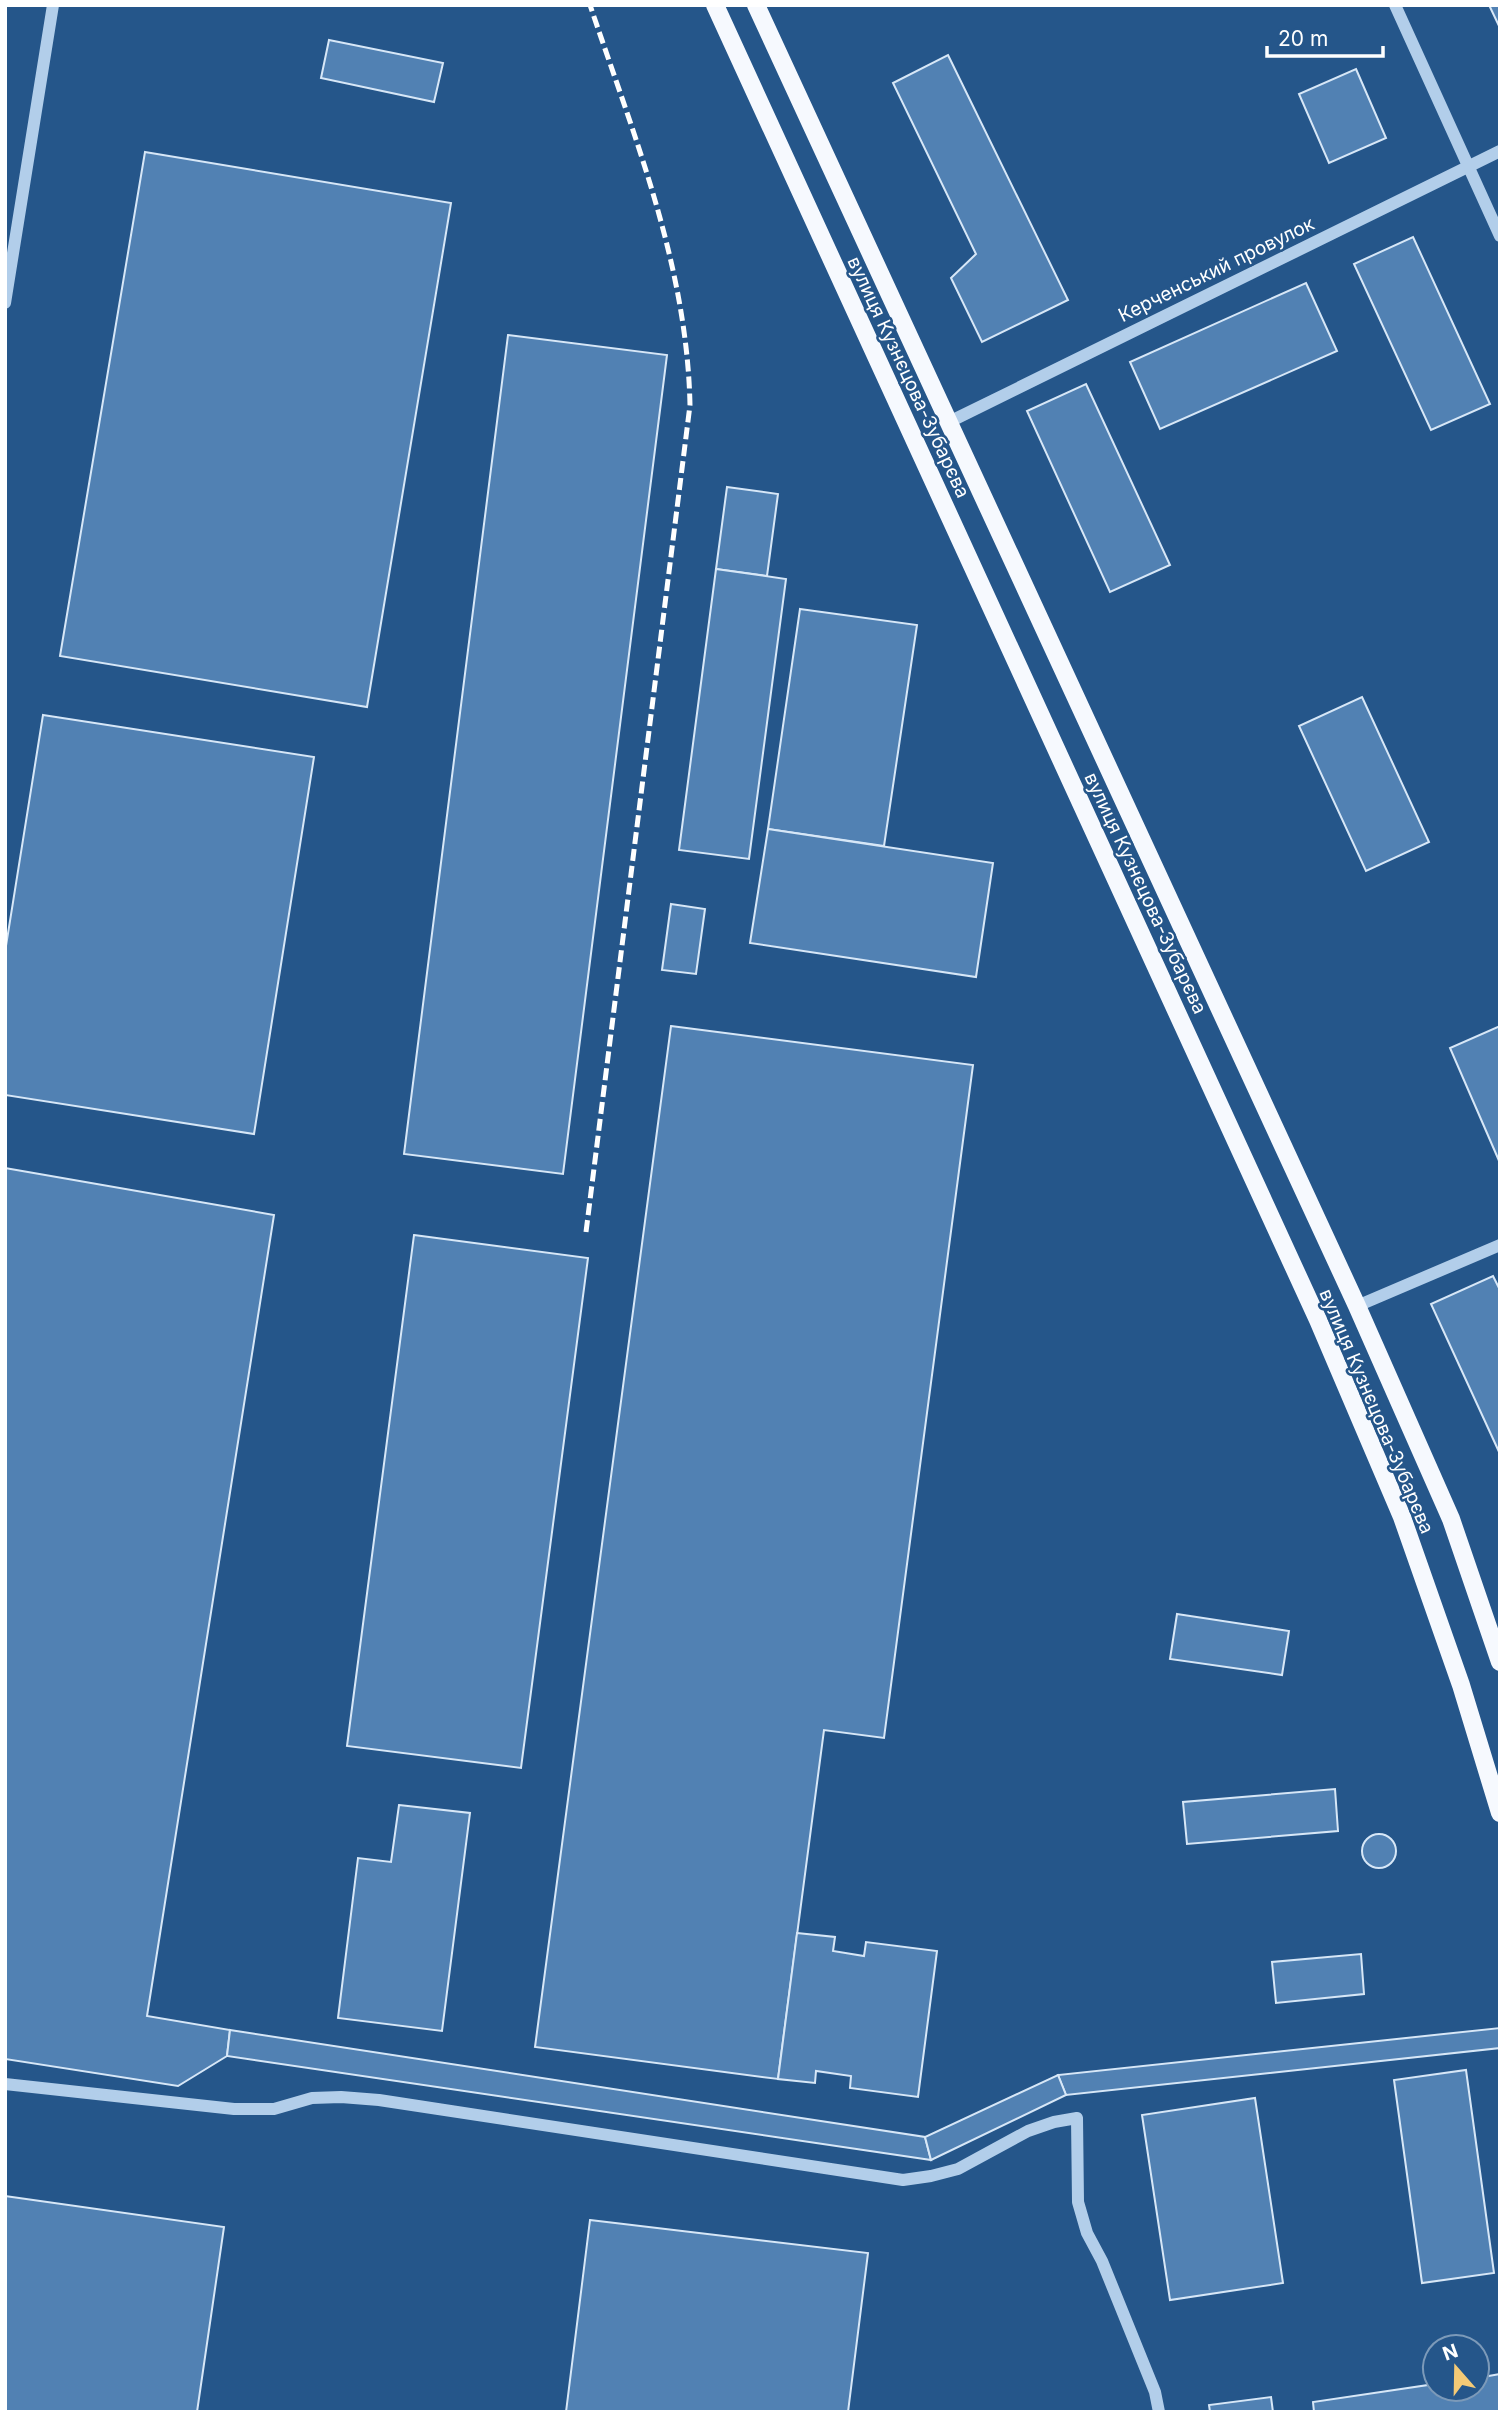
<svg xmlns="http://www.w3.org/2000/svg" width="1505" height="2417" font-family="Inter,sans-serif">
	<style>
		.building { fill: #5181b3; stroke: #d7e7f7; stroke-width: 2 }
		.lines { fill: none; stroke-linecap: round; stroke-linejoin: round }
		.minor { stroke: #b2ceea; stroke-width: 12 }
		.major { stroke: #f6f9fe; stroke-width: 18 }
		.rail { stroke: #fff; stroke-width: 5; stroke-dasharray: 12 5; stroke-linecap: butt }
		.labels { text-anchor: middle; stroke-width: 5; stroke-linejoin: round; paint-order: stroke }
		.street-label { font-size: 19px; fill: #fff; stroke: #25568a }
	</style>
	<rect width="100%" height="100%" fill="#25568a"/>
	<g class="building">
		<polygon points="1489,5 1500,5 1500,28"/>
		<polygon points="329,40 443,63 434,102 321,78"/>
		<polygon points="948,55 1068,300 982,342 951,278 976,254 893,83"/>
		<polygon points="1356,69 1386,138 1329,163 1299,94"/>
		<polygon points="145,152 451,203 367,707 60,656"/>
		<polygon points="1413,237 1490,404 1431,430 1354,264"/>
		<polygon points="1306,283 1337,351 1160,429 1130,362"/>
		<polygon points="508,335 667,355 563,1174 404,1154"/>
		<polygon points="1086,384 1170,565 1110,592 1027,411"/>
		<polygon points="727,487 778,494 767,576 716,569"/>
		<polygon points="716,569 786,579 749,859 679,850"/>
		<polygon points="800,609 917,625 884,846 768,829"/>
		<polygon points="1362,697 1429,842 1366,871 1299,726"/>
		<polygon points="43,715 314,757 254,1134 5,1095 5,952"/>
		<polygon points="768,829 993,863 976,977 750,943"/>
		<polygon points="671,904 705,909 696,974 662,970"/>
		<polygon points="671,1026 973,1065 884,1738 824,1730 778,2079 535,2047"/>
		<polygon points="1500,1026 1500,1163 1450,1048"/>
		<polygon points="5,1168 274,1215 147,2016 230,2030 227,2056 178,2086 5,2059"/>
		<polygon points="414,1235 588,1258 521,1768 347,1746"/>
		<polygon points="1493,1276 1500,1290 1500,1454 1431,1304"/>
		<polygon points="1177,1614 1289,1631 1282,1675 1170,1659"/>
		<polygon points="1335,1789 1338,1831 1187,1844 1183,1802"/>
		<polygon points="399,1805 470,1813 442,2031 338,2018 358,1858 391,1862"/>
		<circle cx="1379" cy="1851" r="17"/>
		<polygon points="797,1933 835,1937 833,1951 864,1956 866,1942 937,1951 918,2097 850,2088 851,2076 816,2071 815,2083 778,2079"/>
		<polygon points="1361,1954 1364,1994 1276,2003 1272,1962"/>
		<polygon points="1500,2028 1500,2048 1066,2095 1058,2075"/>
		<polygon points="230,2030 925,2137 931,2160 227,2056"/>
		<polygon points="1466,2070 1494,2273 1422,2283 1394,2080"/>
		<polygon points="1058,2075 1066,2095 931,2160 925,2137"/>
		<polygon points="1255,2098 1283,2283 1170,2300 1142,2115"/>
		<polygon points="5,2196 224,2227 197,2412 5,2412"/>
		<polygon points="590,2220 868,2253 848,2412 566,2412"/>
		<polygon points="1500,2374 1500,2412 1314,2412 1313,2402 1435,2384 1435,2389 1477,2389 1477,2378"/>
		<polygon points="1271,2397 1273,2412 1210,2412 1209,2405"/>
	</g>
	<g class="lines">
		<g class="minor">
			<polyline points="1395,5 1500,236"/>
			<polyline points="5,303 53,5"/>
			<polyline points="949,422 1500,151"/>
			<polyline points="1357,1306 1500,1245"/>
			<polyline points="5,2084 234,2109 274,2109 312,2098 341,2097 379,2100 903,2180 931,2176 958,2169 1028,2131 1054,2122 1077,2118 1078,2202 1087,2233 1102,2261 1155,2392 1159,2412"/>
		</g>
		<g class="major">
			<polyline points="715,5 1318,1320 1402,1517 1461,1685 1500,1813"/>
			<polyline points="756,5 1357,1306 1451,1519 1500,1662"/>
		</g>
		<path class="rail" d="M 586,1232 L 690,405 C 687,265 634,136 590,5"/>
	</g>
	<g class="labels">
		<g class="street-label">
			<text transform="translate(1216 269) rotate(-26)" y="7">Керченський провулок</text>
			<text transform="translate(909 377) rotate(65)" y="7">вулиця Кузнєцова-Зубарєва</text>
			<text transform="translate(1146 893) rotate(65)" y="7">вулиця Кузнєцова-Зубарєва</text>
			<text transform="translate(1377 1411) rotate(67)" y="7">вулиця Кузнєцова-Зубарєва</text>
		</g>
	</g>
	<rect width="1505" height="2417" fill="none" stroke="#ffffff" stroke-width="14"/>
	<g transform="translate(1456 2368) rotate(340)"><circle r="33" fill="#25568a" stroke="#7c9ab9" stroke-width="2"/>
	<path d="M0-5L12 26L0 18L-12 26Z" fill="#f4ca76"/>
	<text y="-10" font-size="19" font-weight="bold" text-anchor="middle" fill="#ffffff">N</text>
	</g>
	<path d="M1267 46v10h116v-10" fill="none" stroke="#ffffff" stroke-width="3.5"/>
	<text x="1278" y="46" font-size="21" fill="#ffffff" stroke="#25568a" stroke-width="5" paint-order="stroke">20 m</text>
</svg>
